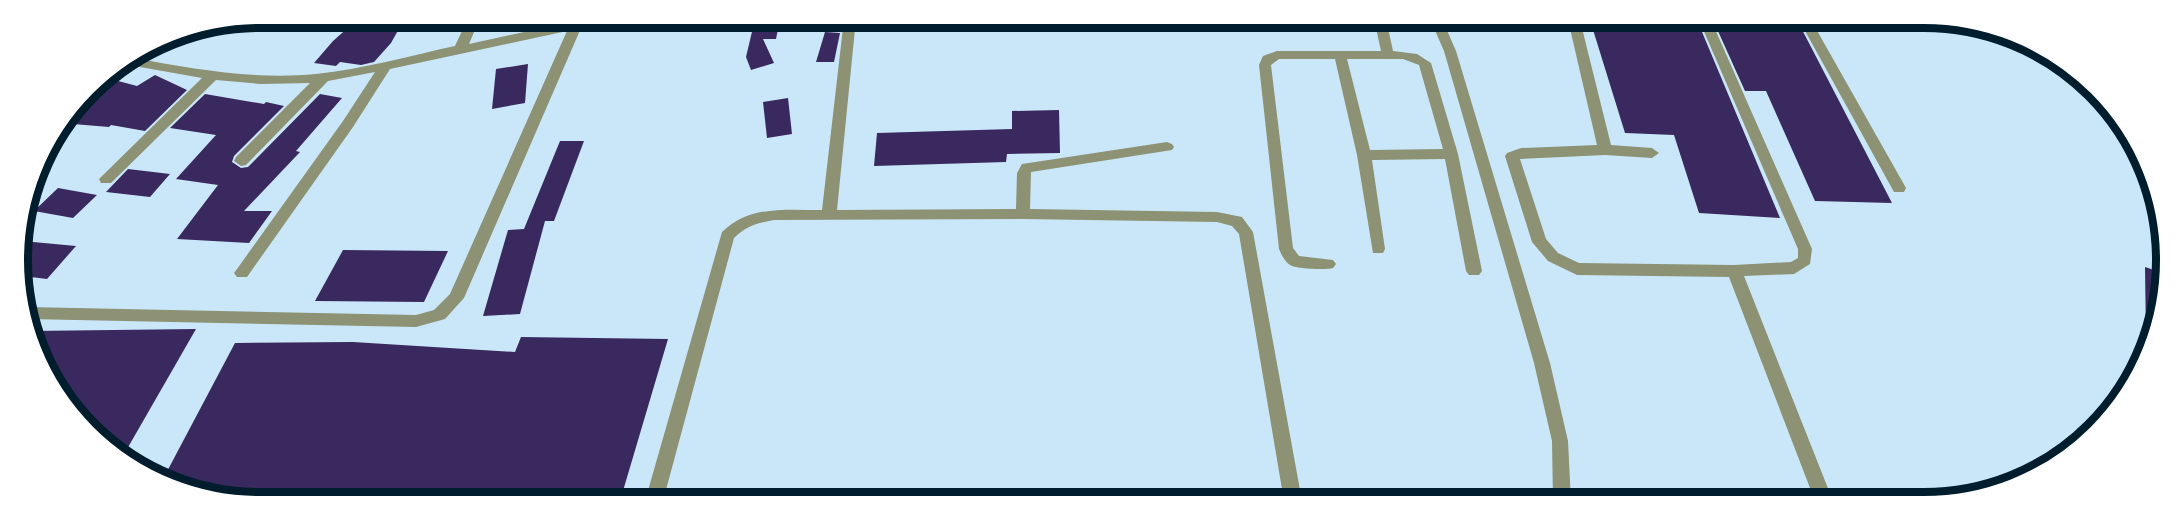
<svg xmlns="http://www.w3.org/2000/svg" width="2184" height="521" font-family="Karla,sans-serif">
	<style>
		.building { fill: #3a295e }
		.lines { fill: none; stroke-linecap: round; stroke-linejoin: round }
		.minor { fill: #8c9273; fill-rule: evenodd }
		.rim { fill: none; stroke: #001d2e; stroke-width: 8 }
	</style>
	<rect width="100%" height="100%" fill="#cae7f9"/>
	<g class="building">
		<polygon points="359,18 405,18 391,43 374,62 361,65 340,62 336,66 314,63 333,41"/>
		<polygon points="755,19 780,19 776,39 763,39 774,63 751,70 746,57"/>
		<polygon points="1590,20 1697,20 1780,218 1699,213 1674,135 1625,133"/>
		<polygon points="1713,20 1797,20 1892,203 1815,201 1766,91 1745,91"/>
		<polygon points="825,32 840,33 834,62 816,62"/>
		<polygon points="528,64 525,103 492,109 496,69"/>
		<polygon points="155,75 187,90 145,131 111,125 109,127 73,124 100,96 89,93 103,77 137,86"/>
		<polygon points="205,94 264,104 266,102 284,106 234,156 232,162 241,168 248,167 320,94 342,98 296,151 300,152 244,211 272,211 249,243 177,239 218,185 176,179 216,135 170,128"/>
		<polygon points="788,98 792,134 767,138 763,102"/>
		<polygon points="1059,110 1060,153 1007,154 1006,162 874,166 877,133 1012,129 1012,111"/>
		<polygon points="560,141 584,141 554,221 545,221 520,314 483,316 508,230 524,229"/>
		<polygon points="128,169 170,174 150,197 106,192"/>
		<polygon points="58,188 97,195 73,218 34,211"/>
		<polygon points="20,240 33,242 76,246 47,279 23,276"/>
		<polygon points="343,250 448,251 424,302 315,301"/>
		<polygon points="2145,267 2163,273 2164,292 2149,341 2146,340"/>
		<polygon points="196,329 123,456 68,408 31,338 30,331"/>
		<polygon points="521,337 668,339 620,501 229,501 163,479 235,343 353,342 515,352"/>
	</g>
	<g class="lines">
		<g class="minor">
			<path d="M 468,18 L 480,18 L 469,44 L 588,18 L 615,18 L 613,21 L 581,28 L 464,298 L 445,319 L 416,327 L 28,319 L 27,307 L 416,315 L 434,310 L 450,294 L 567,31 L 390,69 L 353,127 L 247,277 L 237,277 L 234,273 L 237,269 L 343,121 L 375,72 L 328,81 L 246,165 L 241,166 L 234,161 L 236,157 L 310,83 L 261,84 L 216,80 L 111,183 L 101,183 L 99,179 L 202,78 L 123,64 L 134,58 C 193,69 255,80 316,74 C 363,69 409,56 455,46 Z"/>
			<path d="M 844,19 L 856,19 L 837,210 L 1016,209 L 1017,173 L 1022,164 L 1167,142 L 1172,144 L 1174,147 L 1172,150 L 1031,172 L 1030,209 L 1217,212 L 1242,217 L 1253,232 L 1302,501 L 1284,501 L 1239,234 L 1232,226 L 1217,222 L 1023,219 L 774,220 C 757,223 746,226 734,238 L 663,501 L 645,501 L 722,232 C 750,205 786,210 822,210 Z"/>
			<path d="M 1374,19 L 1386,19 L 1393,51 L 1417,54 L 1431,63 L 1458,154 L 1482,271 L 1479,275 L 1469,275 L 1466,271 L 1445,159 L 1372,160 L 1385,249 L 1383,253 L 1373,253 L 1357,155 L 1335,59 L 1279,59 L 1271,65 L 1293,248 L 1299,256 L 1333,260 L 1336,264 L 1333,268 C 1327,270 1296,269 1290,265 C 1285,262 1281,254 1279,249 L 1259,65 L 1263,56 L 1277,51 L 1381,51 ZM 1347,59 L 1403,59 L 1419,65 L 1443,149 L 1370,150 Z"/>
			<polygon points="1430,19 1442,19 1456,51 1550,363 1568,441 1571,501 1553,501 1552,441 1534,363 1444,51"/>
			<polygon points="1568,20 1580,20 1611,145 1652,148 1659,153 1652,158 1605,155 1520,159 1546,239 1558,253 1579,263 1734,265 1791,262 1798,258 1798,249 1699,20 1711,20 1812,249 1810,264 1794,274 1744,276 1833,501 1815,501 1729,277 1577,275 1548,261 1532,242 1505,156 1507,153 1521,148 1597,145"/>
			<polygon points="1799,20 1811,20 1906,188 1904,192 1894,192"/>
			<polygon points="2096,97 2112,109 2108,111 2091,105 2089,102"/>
		</g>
	</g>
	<path d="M0 0H2184V521H0ZM260 28H1924A232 232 0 0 1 2156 260V260A232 232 0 0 1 1924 492H260A232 232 0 0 1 28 260V260A232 232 0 0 1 260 28Z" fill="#fff" fill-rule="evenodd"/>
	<path class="rim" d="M260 28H1924A232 232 0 0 1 2156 260V260A232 232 0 0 1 1924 492H260A232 232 0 0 1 28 260V260A232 232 0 0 1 260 28Z"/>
</svg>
